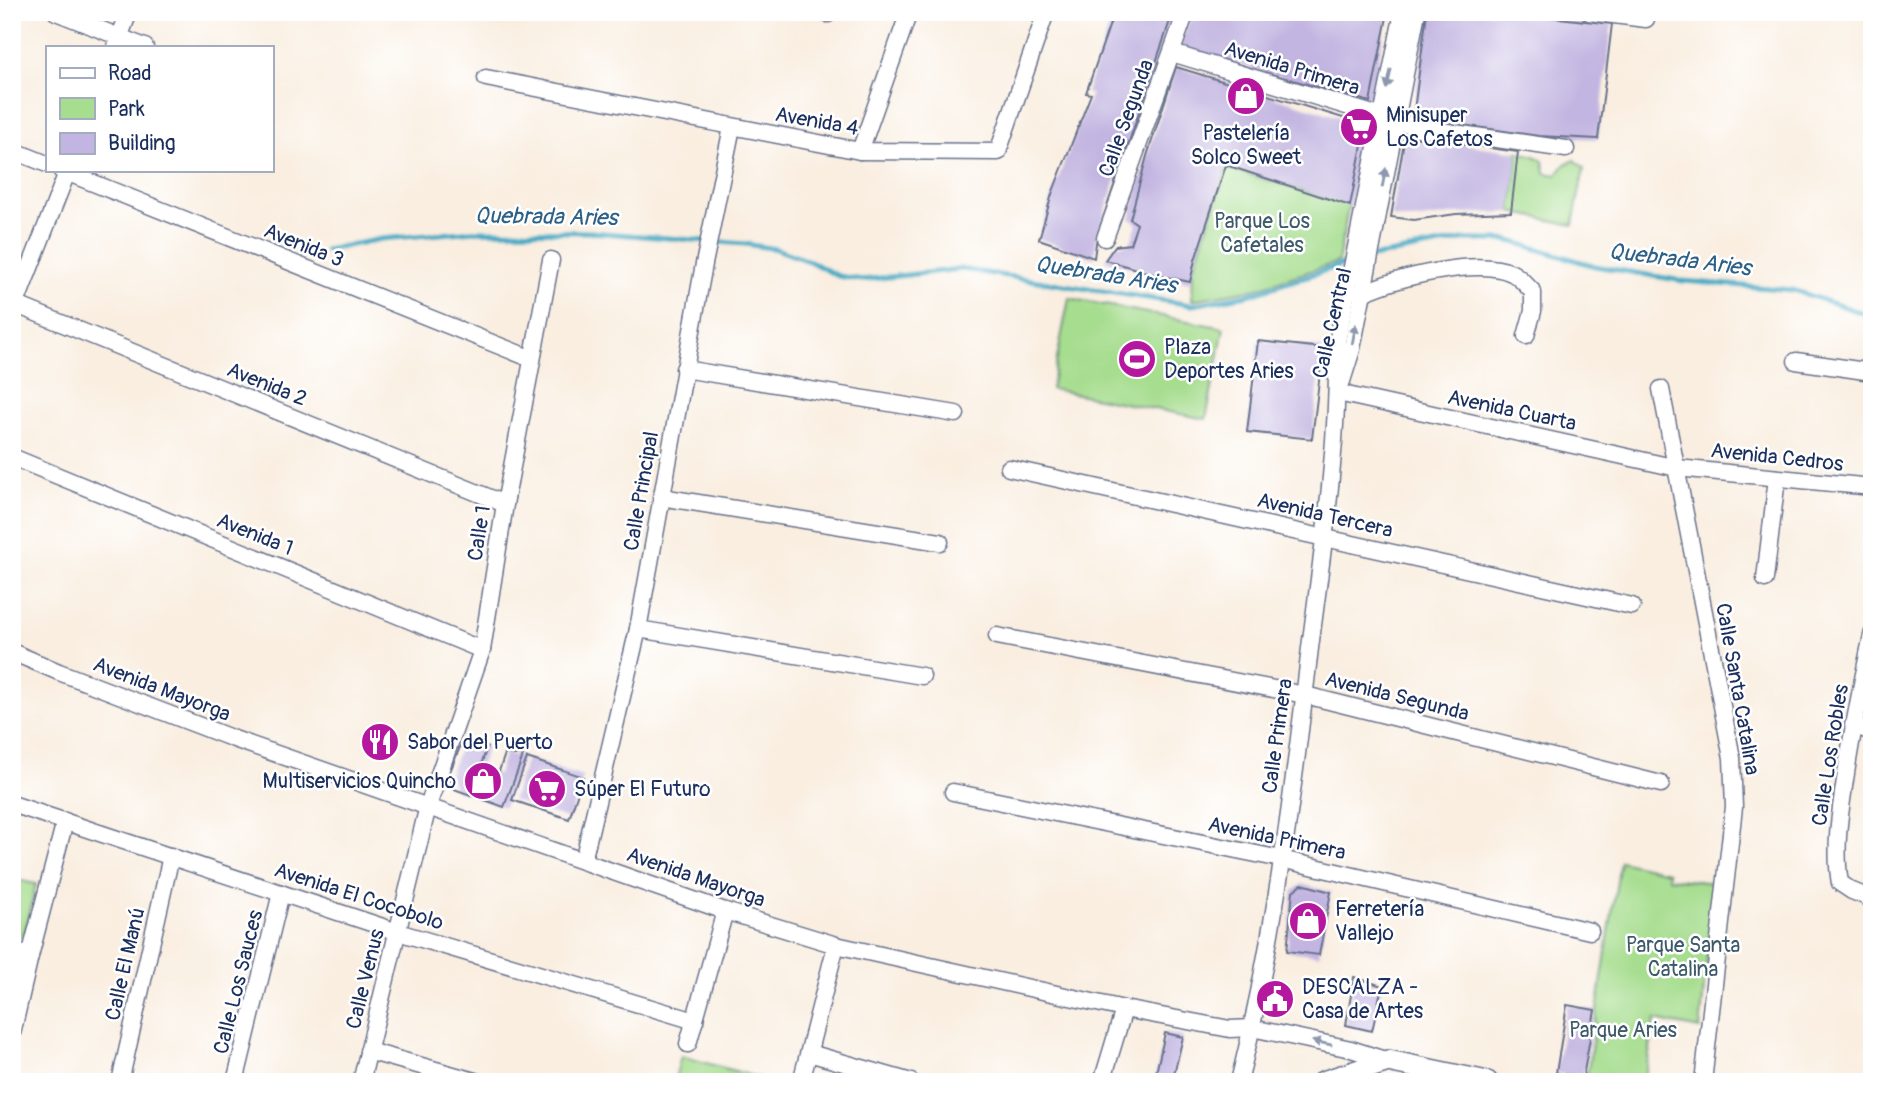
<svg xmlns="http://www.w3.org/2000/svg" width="1884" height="1094" font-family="Pangolin,sans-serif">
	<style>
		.green { fill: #a6dd8e; stroke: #608676; stroke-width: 2 }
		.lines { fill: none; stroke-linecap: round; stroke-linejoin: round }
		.stream { stroke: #46aac5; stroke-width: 5 }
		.building { fill: #c2b5e1 }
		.minor-casing { stroke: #69728c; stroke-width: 19 }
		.secondary-casing { stroke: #69728c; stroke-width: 24 }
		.minor { stroke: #fff; stroke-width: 16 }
		.secondary { stroke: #fff; stroke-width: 21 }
		.oneway { fill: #8d97ae }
		.labels { text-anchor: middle; stroke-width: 5; stroke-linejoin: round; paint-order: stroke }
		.street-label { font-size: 21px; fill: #1b2f5e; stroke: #fff }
		.poi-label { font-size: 21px; fill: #1b2f5e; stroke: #fff; text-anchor: start }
		.park-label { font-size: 21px; fill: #3e5a6a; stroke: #fff }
		.water-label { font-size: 23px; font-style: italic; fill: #2c6087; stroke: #fff }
	</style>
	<rect width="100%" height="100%" fill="#fff"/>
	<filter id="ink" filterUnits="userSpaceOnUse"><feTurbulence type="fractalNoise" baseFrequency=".0143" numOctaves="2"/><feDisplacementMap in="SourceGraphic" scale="14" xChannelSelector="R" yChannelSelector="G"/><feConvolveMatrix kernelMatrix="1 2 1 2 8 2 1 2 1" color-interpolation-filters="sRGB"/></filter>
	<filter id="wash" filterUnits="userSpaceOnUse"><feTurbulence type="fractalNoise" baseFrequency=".00686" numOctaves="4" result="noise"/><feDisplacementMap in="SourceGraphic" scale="28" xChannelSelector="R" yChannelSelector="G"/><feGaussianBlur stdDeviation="1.57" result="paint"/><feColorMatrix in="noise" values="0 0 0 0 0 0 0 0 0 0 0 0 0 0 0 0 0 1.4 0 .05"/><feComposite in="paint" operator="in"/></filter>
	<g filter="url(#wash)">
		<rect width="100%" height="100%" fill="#f9eee0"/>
		<g class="green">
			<polygon points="1518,152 1535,156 1543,161 1545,173 1557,175 1565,164 1575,160 1584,168 1573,225 1511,212"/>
			<polygon points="1227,168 1349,204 1338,262 1251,290 1192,300 1193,270"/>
			<polygon points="1069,298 1224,328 1206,419 1051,389"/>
			<polygon points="1620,861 1668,872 1668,878 1714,883 1700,1029 1655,1020 1644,1082 1586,1082"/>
			<polygon points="12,879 36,884 25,932 14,940"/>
			<polygon points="681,1056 775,1082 674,1082"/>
		</g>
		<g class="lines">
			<g class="stream">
				<polyline points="326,250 381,239 475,231 590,232 745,244 776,249 811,262 838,276 862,280 961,269 1192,305 1248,295 1348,263"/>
				<polyline points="1372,257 1463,240 1507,240 1595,266 1683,281 1793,290 1872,316"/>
			</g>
		</g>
		<g id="blocks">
			<g class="building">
				<polygon points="1114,12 1173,12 1097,236 1094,258 1039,239 1052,194 1091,94 1086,93"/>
				<polygon points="1192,12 1388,12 1370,102 1180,48"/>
				<polygon points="1427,12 1504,12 1612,24 1598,139 1539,136 1413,118"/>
				<polygon points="1176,67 1366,125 1350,206 1226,165 1195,260 1190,282 1157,275 1105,260 1115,246 1130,244 1137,224 1130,219 1147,156"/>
				<polygon points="1405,136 1518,152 1511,212 1456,214 1414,220 1391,217"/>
				<polygon points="1258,341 1323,348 1312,439 1247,432"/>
				<polygon points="462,742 487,747 480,768 498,774 505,754 523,756 504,807 454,789 449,774"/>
				<polygon points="527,758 583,777 569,819 512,800"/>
				<polygon points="1302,884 1331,892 1319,955 1287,951 1293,891"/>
				<polygon points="1354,977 1382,986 1372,1031 1346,1025"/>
				<polygon points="1567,1005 1595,1010 1583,1077 1556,1073"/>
				<polygon points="1165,1033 1183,1037 1172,1082 1154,1082"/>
			</g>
		</g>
	</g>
	<g filter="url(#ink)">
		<use href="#blocks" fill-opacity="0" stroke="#69728c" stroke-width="2"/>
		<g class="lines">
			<defs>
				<g id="minor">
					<polyline points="56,12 145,47"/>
					<polyline points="822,12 828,14"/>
					<polyline points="1589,12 1646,19"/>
					<polyline points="116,46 129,12"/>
					<polyline points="1172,53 1419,128 1566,149"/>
					<polyline points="486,78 860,151 998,152 1046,12"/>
					<polyline points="12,150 47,164"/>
					<polyline points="860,151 909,12"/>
					<polyline points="61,170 532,359"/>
					<polyline points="1105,238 1186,12"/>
					<path d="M 1361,294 C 1395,278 1477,257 1512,273 C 1520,277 1527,286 1533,292 L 1533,311 L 1526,336"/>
					<polyline points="12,303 505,504"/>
					<polyline points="13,311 68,170"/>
					<polyline points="1796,361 1872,372"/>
					<polyline points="684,369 956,414"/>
					<polyline points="1342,381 1352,349 1417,12"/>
					<polyline points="1661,389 1732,758 1734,807 1703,1082"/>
					<polyline points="1338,393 1677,468 1872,487"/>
					<polyline points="12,457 482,650"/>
					<polyline points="1009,468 1632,606"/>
					<polyline points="661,497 940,542"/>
					<polyline points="1765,579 1777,478"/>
					<polyline points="638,629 922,676"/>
					<path d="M 1872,635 C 1862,683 1852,731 1845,780 C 1840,813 1834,849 1840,883 L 1852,891 L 1872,899"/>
					<polyline points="997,636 1305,695 1661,784"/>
					<polyline points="12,652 59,672 234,739 725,911 836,945 1124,1009 1230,1029 1252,1028 1351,1049 1388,1061"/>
					<polyline points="1853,725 1872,732"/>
					<polyline points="953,792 1281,859 1590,931"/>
					<polyline points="12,804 398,932 695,1021"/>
					<polyline points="583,861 638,629 704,264 732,127"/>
					<polyline points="12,951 30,956"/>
					<polyline points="12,1034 30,956 65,821"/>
					<polyline points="688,1044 725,911"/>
					<polyline points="368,1051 478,1082"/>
					<polyline points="809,1053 911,1082"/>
					<polyline points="120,1082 171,856"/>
					<polyline points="235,1082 281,893"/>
					<polyline points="361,1082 428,806 482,650 505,504 551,260"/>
					<polyline points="801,1082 836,945"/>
					<polyline points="1102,1082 1124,1009"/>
					<path d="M 1239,1082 C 1274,940 1293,793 1310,648 C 1323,547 1339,444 1337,342 L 1403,12"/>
				</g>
				<polyline id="secondary" points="1323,1082 1388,1061 1487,1082"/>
			</defs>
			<use href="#minor" class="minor-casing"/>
			<use href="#secondary" class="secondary-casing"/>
			<use href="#minor" class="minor"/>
			<use href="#secondary" class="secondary"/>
		</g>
		<defs><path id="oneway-solid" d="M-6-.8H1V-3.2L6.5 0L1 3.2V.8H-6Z" transform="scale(1.75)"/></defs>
		<g class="oneway">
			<use href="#oneway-solid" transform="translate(1389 79) rotate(102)"/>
			<use href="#oneway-solid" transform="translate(1384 178) rotate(-79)"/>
			<use href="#oneway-solid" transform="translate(1354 334) rotate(-80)"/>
			<use href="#oneway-solid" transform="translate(1322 1043) rotate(-168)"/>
		</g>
	</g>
	<defs>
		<symbol id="shop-disc" viewBox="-11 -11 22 22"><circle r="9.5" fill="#b5179e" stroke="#fff"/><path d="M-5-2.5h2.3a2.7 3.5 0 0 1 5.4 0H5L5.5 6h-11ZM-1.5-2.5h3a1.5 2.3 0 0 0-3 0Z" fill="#fff"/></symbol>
		<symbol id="supermarket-disc" viewBox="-11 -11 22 22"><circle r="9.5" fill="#b5179e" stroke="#fff"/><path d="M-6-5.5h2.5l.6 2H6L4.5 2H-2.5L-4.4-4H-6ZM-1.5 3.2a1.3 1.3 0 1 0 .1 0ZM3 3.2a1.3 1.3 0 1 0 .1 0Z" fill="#fff"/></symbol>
		<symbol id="stadium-disc" viewBox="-11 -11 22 22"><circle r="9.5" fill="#b5179e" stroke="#fff"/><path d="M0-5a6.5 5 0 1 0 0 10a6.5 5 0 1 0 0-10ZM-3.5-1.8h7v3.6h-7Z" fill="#fff"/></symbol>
		<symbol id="restaurant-disc" viewBox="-11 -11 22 22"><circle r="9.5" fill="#b5179e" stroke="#fff"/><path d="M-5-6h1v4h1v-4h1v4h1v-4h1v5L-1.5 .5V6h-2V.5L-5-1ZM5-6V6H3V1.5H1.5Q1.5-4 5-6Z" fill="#fff"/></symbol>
		<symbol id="civic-disc" viewBox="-11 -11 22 22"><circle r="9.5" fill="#b5179e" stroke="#fff"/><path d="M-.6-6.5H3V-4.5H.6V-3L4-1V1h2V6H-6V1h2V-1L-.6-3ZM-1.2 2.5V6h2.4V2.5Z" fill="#fff"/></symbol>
	</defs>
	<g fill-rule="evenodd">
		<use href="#shop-disc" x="1224" y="74" width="44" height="44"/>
		<use href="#supermarket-disc" x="1337" y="105" width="44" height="44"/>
		<use href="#stadium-disc" x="1115" y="337" width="44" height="44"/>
		<use href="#restaurant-disc" x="358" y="720" width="44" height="44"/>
		<use href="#shop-disc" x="461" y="759" width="44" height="44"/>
		<use href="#supermarket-disc" x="525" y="767" width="44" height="44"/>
		<use href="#shop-disc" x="1286" y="899" width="44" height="44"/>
		<use href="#civic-disc" x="1253" y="977" width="44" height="44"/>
	</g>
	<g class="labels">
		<g class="street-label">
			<text transform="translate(1292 68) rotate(17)" y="7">Avenida Primera</text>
			<text transform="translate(1126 118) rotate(-70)" y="7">Calle Segunda</text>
			<text transform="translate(817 121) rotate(10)" y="7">Avenida 4</text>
			<text transform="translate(304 245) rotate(22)" y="7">Avenida 3</text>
			<text transform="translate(1332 323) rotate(-77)" y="7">Calle Central</text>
			<text transform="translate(267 384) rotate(22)" y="7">Avenida 2</text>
			<text transform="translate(1512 410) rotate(12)" y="7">Avenida Cuarta</text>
			<text transform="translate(1777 457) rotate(6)" y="7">Avenida Cedros</text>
			<text transform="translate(641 491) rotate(-80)" y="7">Calle Principal</text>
			<text transform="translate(1325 515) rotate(13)" y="7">Avenida Tercera</text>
			<text transform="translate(479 533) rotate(-81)" y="7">Calle 1</text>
			<text transform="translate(255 534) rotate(22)" y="7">Avenida 1</text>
			<text transform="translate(162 689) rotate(21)" y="7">Avenida Mayorga</text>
			<text transform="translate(1738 689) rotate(80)" y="7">Calle Santa Catalina</text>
			<text transform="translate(1397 696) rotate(14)" y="7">Avenida Segunda</text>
			<text transform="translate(1277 736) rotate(-82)" y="7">Calle Primera</text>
			<text transform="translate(1830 755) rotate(-81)" y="7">Calle Los Robles</text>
			<text transform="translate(1277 838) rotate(12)" y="7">Avenida Primera</text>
			<text transform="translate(696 877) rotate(19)" y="7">Avenida Mayorga</text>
			<text transform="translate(359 896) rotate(18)" y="7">Avenida El Cocobolo</text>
			<text transform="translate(125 964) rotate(-77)" y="7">Calle El Manú</text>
			<text transform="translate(365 979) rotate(-76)" y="7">Calle Venus</text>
			<text transform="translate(238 982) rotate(-76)" y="7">Calle Los Sauces</text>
		</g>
		<g class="poi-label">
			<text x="1386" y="122">Minisuper<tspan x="1386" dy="24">Los Cafetos</tspan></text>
			<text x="1246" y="140" text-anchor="middle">Pastelería<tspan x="1246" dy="24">Solco Sweet</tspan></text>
			<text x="1164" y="354">Plaza<tspan x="1164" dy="24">Deportes Aries</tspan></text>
			<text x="407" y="749">Sabor del Puerto</text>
			<text x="456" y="788" text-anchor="end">Multiservicios Quincho</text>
			<text x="574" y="796">Súper El Futuro</text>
			<text x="1335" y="916">Ferretería<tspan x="1335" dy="24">Vallejo</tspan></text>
			<text x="1302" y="994">DESCALZA -<tspan x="1302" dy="24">Casa de Artes</tspan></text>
		</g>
		<g class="park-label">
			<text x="1262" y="228">Parque Los<tspan x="1262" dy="24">Cafetales</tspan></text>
			<text x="1683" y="952">Parque Santa<tspan x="1683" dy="24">Catalina</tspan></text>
			<text x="1623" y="1037">Parque Aries</text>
		</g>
		<g class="water-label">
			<text transform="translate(546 216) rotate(1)" y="8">Quebrada Aries</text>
			<text transform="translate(1680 259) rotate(7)" y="8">Quebrada Aries</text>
			<text transform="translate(1106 274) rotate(9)" y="8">Quebrada Aries</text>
		</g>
	</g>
	<rect width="1884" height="1094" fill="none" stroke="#fff" stroke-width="42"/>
	<rect x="46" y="46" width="228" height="126" fill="#ffffff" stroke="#a4acbf" stroke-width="2"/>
	<rect x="60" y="68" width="35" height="10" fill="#ffffff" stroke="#a4acbf" stroke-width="2"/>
	<text x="108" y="80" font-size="21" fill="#1b2f5e">Road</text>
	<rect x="60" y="98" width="35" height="21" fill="#a6dd8e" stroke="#a4acbf" stroke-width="2"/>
	<text x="108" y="116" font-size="21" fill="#1b2f5e">Park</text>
	<rect x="60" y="133" width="35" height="21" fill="#c2b5e1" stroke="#a4acbf" stroke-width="2"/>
	<text x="108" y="150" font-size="21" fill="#1b2f5e">Building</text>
</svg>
